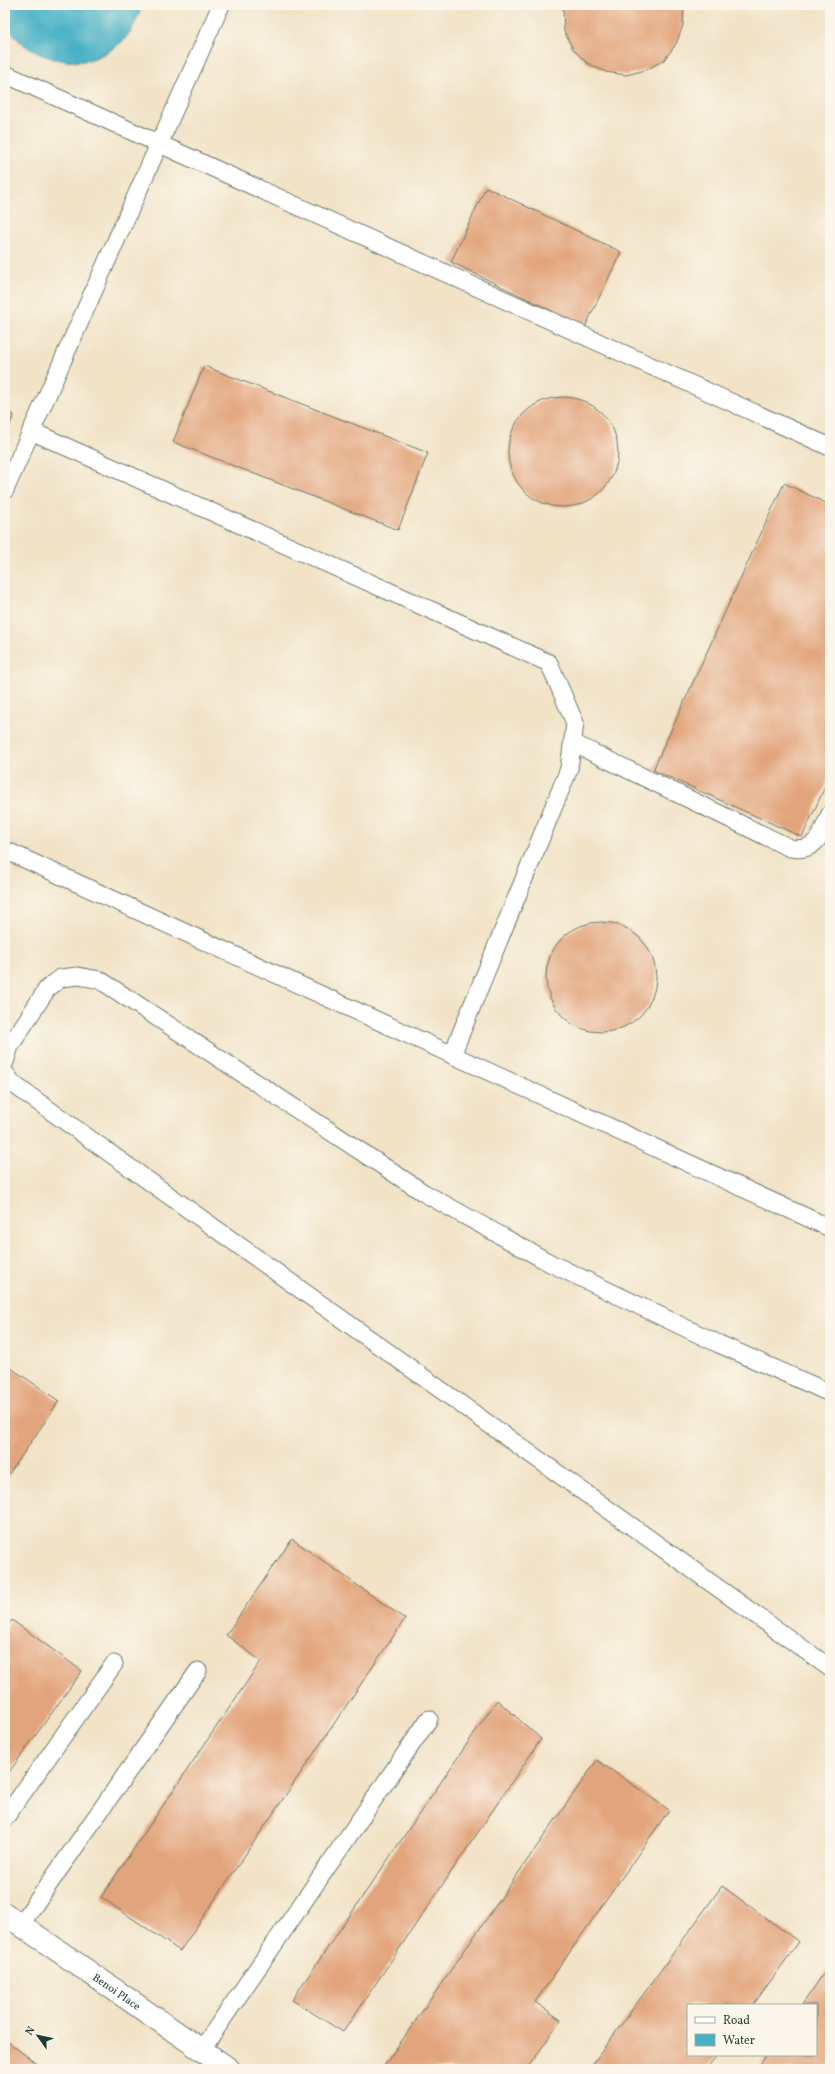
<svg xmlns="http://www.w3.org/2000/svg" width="835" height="2074" font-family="Vollkorn,serif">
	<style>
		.water { fill: #47b0c5; stroke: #33767c }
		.building { fill: #e2a47c }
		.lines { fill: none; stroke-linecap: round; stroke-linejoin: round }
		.service-casing { stroke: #697767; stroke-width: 19 }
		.minor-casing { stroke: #697767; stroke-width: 24 }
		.service { stroke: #fff; stroke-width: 17 }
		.minor { stroke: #fff; stroke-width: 22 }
		.labels { text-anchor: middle; stroke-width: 3.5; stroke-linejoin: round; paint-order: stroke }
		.street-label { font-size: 11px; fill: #1f3d34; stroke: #fbf7ec }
	</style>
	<rect width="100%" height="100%" fill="#fbf7ec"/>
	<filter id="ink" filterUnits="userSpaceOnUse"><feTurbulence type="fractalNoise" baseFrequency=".025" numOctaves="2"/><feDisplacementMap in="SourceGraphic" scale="8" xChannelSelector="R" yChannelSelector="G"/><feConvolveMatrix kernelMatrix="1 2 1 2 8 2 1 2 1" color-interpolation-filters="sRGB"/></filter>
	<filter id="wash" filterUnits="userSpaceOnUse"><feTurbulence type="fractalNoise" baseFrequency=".012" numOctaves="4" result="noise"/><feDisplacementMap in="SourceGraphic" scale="16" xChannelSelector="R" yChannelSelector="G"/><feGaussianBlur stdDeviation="0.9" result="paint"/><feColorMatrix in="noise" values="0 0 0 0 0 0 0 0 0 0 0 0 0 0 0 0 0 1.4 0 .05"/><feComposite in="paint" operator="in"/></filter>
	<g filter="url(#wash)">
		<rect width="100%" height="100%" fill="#f2e3c7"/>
		<path class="water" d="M 5,5 L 142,5 C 138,17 133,30 124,40 C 114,49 97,59 84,61 C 56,65 14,49 6,20 C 4,16 5,10 5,5 Z"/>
		<g id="blocks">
			<g class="building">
				<polygon points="463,5 483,5 483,6 475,7"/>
				<polygon points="563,5 684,5 683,25 676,44 664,60 646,70 626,75 606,72 587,63 573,49 564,31"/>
				<polygon points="486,187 621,252 585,327 451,262"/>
				<polygon points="204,366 428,453 398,530 173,442"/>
				<circle cx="563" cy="452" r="55"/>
				<polygon points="5,411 14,415 5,435"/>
				<polygon points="784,483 830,505 830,776 802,837 653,770"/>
				<circle cx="601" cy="977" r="55"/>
				<polygon points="5,1364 59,1401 7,1477 5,1476"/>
				<polygon points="292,1539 405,1619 180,1951 101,1897 261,1661 226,1635"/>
				<polygon points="12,1620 82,1671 7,1775 5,1774 5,1629"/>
				<polygon points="497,1700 541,1739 343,2032 292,2000"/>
				<polygon points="597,1760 669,1810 535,2002 561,2020 527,2069 382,2069"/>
				<polygon points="722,1886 799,1942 753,2005 688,2005 688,2055 717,2055 706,2069 589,2069"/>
				<polygon points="830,1964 830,2069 757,2069 767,2055 816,2055 816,2005 802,2005"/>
				<polygon points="5,2040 44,2069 5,2069"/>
			</g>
		</g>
	</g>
	<g filter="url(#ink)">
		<use href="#blocks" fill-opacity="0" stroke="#697767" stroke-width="1"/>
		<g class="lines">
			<defs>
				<g id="service">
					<polyline points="5,74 830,447"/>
					<polyline points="31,431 549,663 575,723 569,769 452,1055"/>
					<polyline points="5,490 221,5"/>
					<path d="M 573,743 L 790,848 C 816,853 821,835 830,814"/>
					<polyline points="5,850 830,1228"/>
					<polyline points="5,1062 10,1046 47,989 61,978 78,976 100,980 424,1193 550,1263 719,1344 830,1393"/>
					<polyline points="5,1073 13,1084 830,1668"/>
					<polyline points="5,1818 114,1664"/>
					<polyline points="21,1924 198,1671"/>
					<polyline points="202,2049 429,1719"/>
				</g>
				<g id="minor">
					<path id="s1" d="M 5,1914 L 229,2069"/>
				</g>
			</defs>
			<use href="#service" class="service-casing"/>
			<use href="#minor" class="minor-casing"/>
			<use href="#service" class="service"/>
			<use href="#minor" class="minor"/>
		</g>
	</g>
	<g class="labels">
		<g class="street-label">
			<text dy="4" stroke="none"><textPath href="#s1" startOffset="136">Benoi Place</textPath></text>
		</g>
	</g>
	<rect width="835" height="2074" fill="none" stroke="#fbf7ec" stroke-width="20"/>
	<rect x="687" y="2004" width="130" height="52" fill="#fbf7ec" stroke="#a3ada2"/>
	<rect x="695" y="2017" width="20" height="6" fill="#ffffff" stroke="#a3ada2"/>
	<text x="723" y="2024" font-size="12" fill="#1f3d34">Road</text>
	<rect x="695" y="2034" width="20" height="12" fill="#47b0c5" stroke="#a3ada2"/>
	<text x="723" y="2044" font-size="12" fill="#1f3d34">Water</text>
	<g transform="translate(38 2036) rotate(303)" stroke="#fbf7ec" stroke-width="3" paint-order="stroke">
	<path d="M0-3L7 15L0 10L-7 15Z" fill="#1f3d34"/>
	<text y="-6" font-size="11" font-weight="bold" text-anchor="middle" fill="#1f3d34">N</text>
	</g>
</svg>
